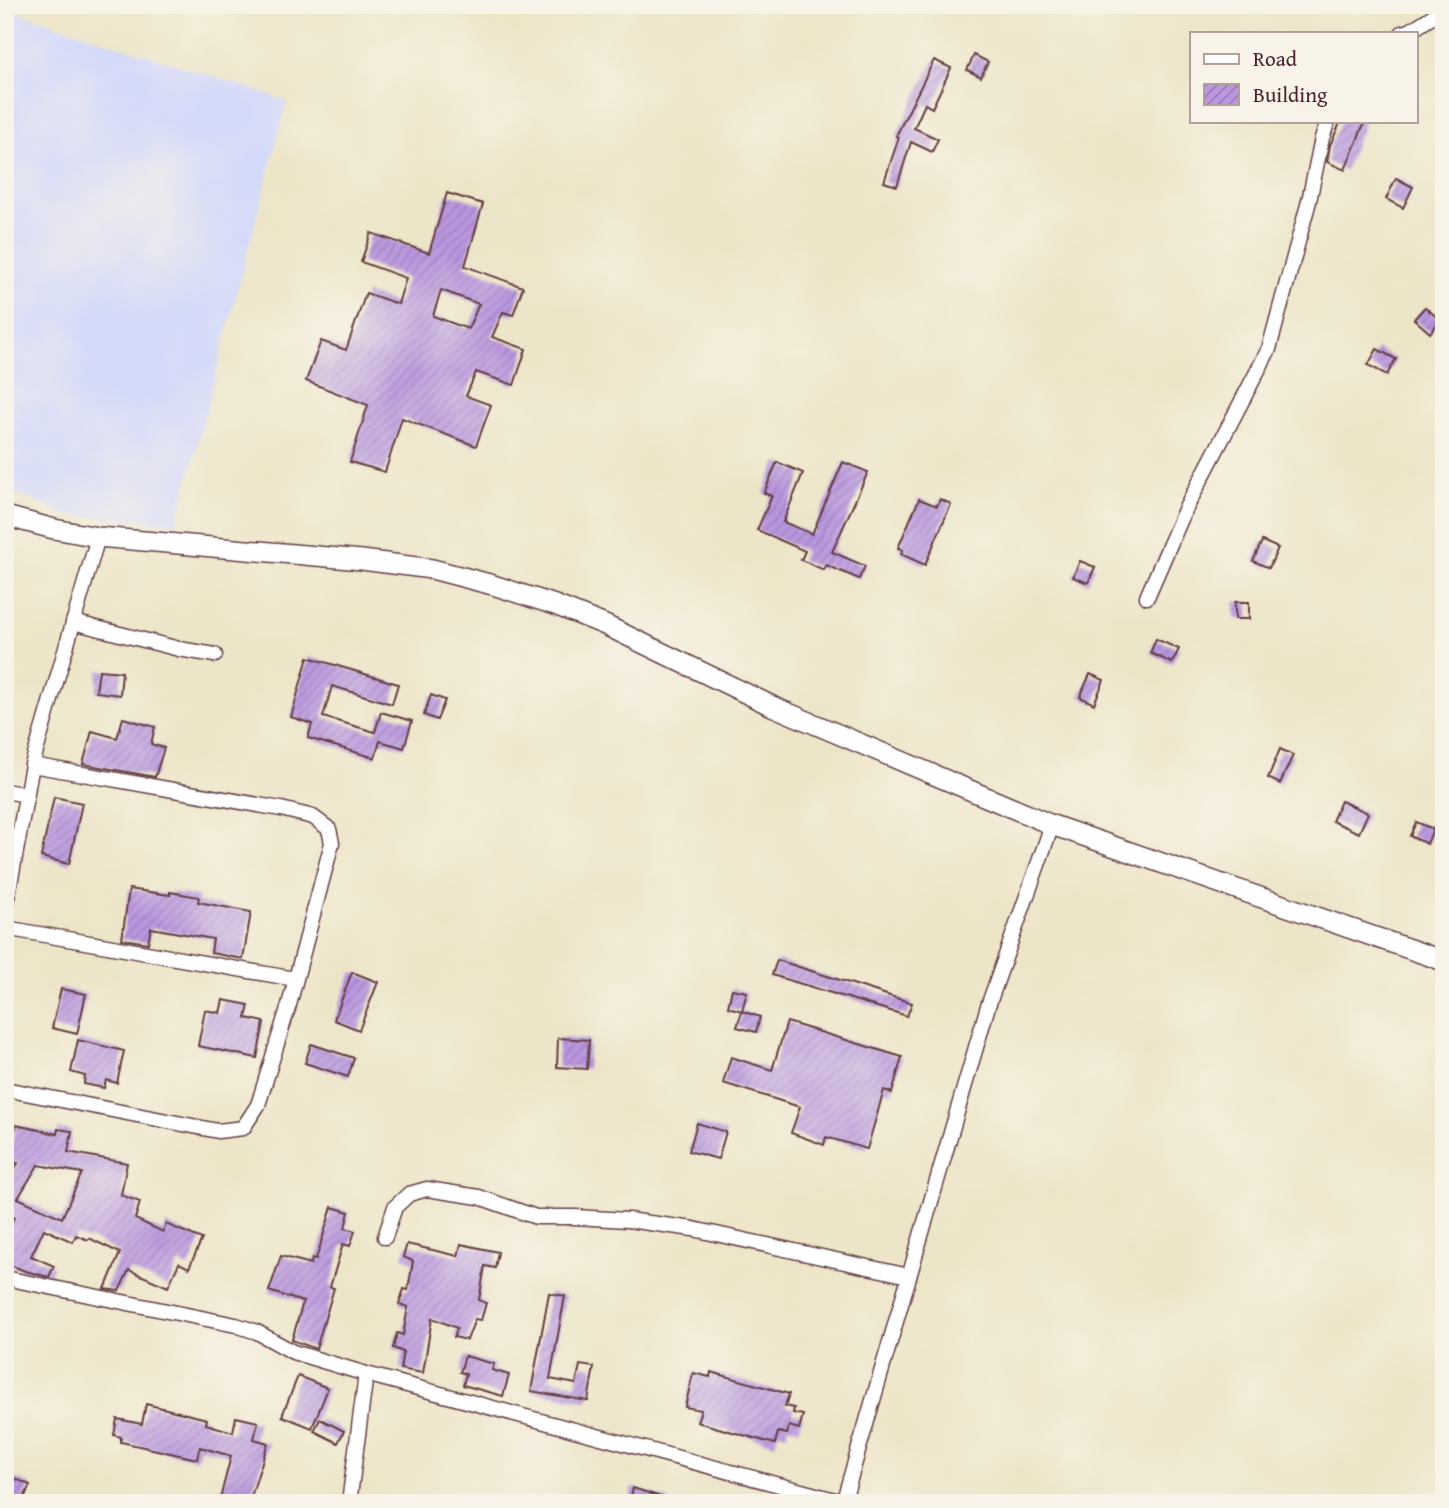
<svg xmlns="http://www.w3.org/2000/svg" width="1449" height="1508" font-family="'Gentium Book Plus',serif">
	<style>
		.built { fill: #d3d9f9 }
		.building { fill: url(#building-hatch); fill-rule: evenodd }
		.lines { fill: none; stroke-linecap: round; stroke-linejoin: round }
		.street-casing { stroke: #623d43; stroke-width: 17 }
		.secondary-casing { stroke: #623d43; stroke-width: 22 }
		.street { stroke: #fff; stroke-width: 14 }
		.secondary { stroke: #fff; stroke-width: 19 }
	</style>
	<defs>
		<pattern id="building-hatch" width="6" height="6" patternUnits="userSpaceOnUse" patternTransform="scale(1.75)"><rect width="6" height="6" fill="#ba98e0"/><path d="M-1 1l2-2M0 6l6-6M5 7l2-2" fill="none" stroke="#997bb6"/></pattern>
	</defs>
	<rect width="100%" height="100%" fill="#f7f3e8"/>
	<filter id="ink" filterUnits="userSpaceOnUse"><feTurbulence type="fractalNoise" baseFrequency=".0143" numOctaves="2"/><feDisplacementMap in="SourceGraphic" scale="14" xChannelSelector="R" yChannelSelector="G"/><feConvolveMatrix kernelMatrix="1 2 1 2 8 2 1 2 1" color-interpolation-filters="sRGB"/></filter>
	<filter id="wash" filterUnits="userSpaceOnUse"><feTurbulence type="fractalNoise" baseFrequency=".00686" numOctaves="4" result="noise"/><feDisplacementMap in="SourceGraphic" scale="28" xChannelSelector="R" yChannelSelector="G"/><feGaussianBlur stdDeviation="1.57" result="paint"/><feColorMatrix in="noise" values="0 0 0 0 0 0 0 0 0 0 0 0 0 0 0 0 0 1.4 0 .05"/><feComposite in="paint" operator="in"/></filter>
	<g filter="url(#wash)">
		<rect width="100%" height="100%" fill="#ede5c8"/>
		<polygon class="built" points="5,8 287,101 177,523 67,515 5,489"/>
		<g id="blocks">
			<g class="building">
				<polygon points="974,55 988,62 981,77 967,70"/>
				<polygon points="934,60 951,68 932,108 925,104 914,128 938,139 932,152 911,142 897,186 884,182 899,137 896,136"/>
				<polygon points="1341,121 1365,121 1345,170 1327,162 1330,145"/>
				<polygon points="1396,178 1413,187 1403,208 1386,199"/>
				<path d="M 447,193 L 483,204 L 465,266 L 523,287 L 513,315 L 503,312 L 492,337 L 526,349 L 514,385 L 476,372 L 466,396 L 491,405 L 476,446 L 402,418 L 385,472 L 350,462 L 368,405 L 306,381 L 321,341 L 346,350 L 366,293 L 398,304 L 406,278 L 361,262 L 371,233 L 429,253 ZM 441,290 L 479,304 L 468,329 L 433,316 Z"/>
				<polygon points="1425,307 1440,320 1430,333 1414,319"/>
				<polygon points="1377,349 1396,359 1387,375 1368,365"/>
				<polygon points="777,462 803,473 783,522 812,534 843,462 868,472 832,552 865,566 859,579 826,565 824,570 801,560 805,551 757,530 772,496 764,493"/>
				<polygon points="919,499 937,506 940,499 951,504 925,565 901,554 903,550 898,548"/>
				<polygon points="1262,541 1278,548 1269,568 1253,561"/>
				<polygon points="1080,561 1095,567 1088,583 1073,577"/>
				<rect x="1235" y="602" width="14" height="17"/>
				<polygon points="1156,639 1179,649 1172,663 1150,653"/>
				<polygon points="308,657 398,684 392,704 332,686 323,717 375,732 381,712 412,721 404,748 380,741 375,758 308,738 312,724 291,717"/>
				<polygon points="99,670 122,672 120,695 96,692"/>
				<polygon points="1090,674 1104,680 1094,704 1080,697"/>
				<polygon points="431,695 445,700 437,720 424,715"/>
				<polygon points="123,718 155,727 151,744 164,748 155,777 83,764 92,731 117,738"/>
				<polygon points="1280,749 1293,755 1280,784 1268,778"/>
				<polygon points="54,797 82,803 69,864 41,857"/>
				<polygon points="1341,801 1368,813 1359,833 1332,821"/>
				<polygon points="1416,822 1433,829 1427,844 1410,836"/>
				<polygon points="129,889 170,895 170,892 199,897 198,902 251,912 243,959 211,953 213,939 151,928 148,943 122,939"/>
				<polygon points="777,960 912,1003 907,1016 772,975"/>
				<polygon points="352,972 378,982 359,1030 334,1020"/>
				<polygon points="61,989 86,994 77,1034 52,1028"/>
				<polygon points="732,989 747,992 742,1011 728,1007"/>
				<polygon points="223,1000 249,1005 246,1018 264,1022 257,1058 198,1046 205,1010 220,1013"/>
				<polygon points="742,1011 760,1017 756,1032 737,1027"/>
				<polygon points="787,1022 902,1057 892,1093 884,1090 867,1149 826,1137 824,1145 791,1133 800,1107 723,1083 731,1057 772,1070"/>
				<polygon points="558,1038 589,1040 587,1069 557,1067"/>
				<polygon points="78,1040 124,1051 117,1083 106,1080 104,1088 84,1084 85,1076 71,1072"/>
				<polygon points="311,1044 354,1058 348,1077 305,1063"/>
				<polygon points="697,1123 726,1132 718,1159 689,1151"/>
				<path d="M 16,1125 L 57,1134 L 58,1129 L 72,1131 L 68,1152 L 127,1163 L 121,1195 L 140,1202 L 135,1219 L 163,1232 L 166,1224 L 202,1239 L 189,1268 L 179,1263 L 168,1287 L 129,1270 L 119,1291 L 105,1289 L 120,1253 L 89,1238 L 88,1240 L 76,1235 L 73,1242 L 44,1229 L 31,1256 L 54,1266 L 49,1277 L 25,1271 L 5,1263 L 5,1239 L 14,1217 L 9,1215 L 5,1222 L 5,1185 L 18,1163 L 8,1160 ZM 38,1165 L 82,1173 L 62,1218 L 18,1198 Z"/>
				<polygon points="332,1207 349,1212 345,1228 355,1231 350,1246 343,1244 330,1287 334,1288 316,1349 292,1340 303,1302 269,1291 281,1256 311,1264 312,1258 316,1259"/>
				<polygon points="407,1244 458,1256 461,1244 498,1252 495,1268 485,1266 479,1300 486,1303 481,1320 475,1319 467,1340 454,1337 457,1328 432,1318 423,1373 400,1369 403,1352 393,1348 397,1333 403,1335 408,1307 399,1304 404,1289 408,1290 413,1261 403,1257"/>
				<polygon points="549,1293 565,1296 550,1379 576,1384 580,1365 594,1367 588,1401 531,1391"/>
				<polygon points="465,1356 494,1364 492,1370 509,1375 503,1396 463,1385 466,1374 460,1372"/>
				<polygon points="711,1372 789,1394 785,1406 794,1408 793,1413 803,1415 799,1429 789,1426 787,1434 778,1432 775,1444 697,1422 701,1410 685,1407 693,1373 710,1377"/>
				<polygon points="298,1376 328,1388 312,1428 282,1416"/>
				<polygon points="146,1404 207,1419 206,1424 233,1432 236,1417 258,1422 254,1439 268,1443 249,1503 219,1503 231,1456 200,1447 197,1459 121,1442 121,1437 114,1435 117,1419 142,1424"/>
				<polygon points="320,1419 344,1431 338,1443 314,1431"/>
				<polygon points="5,1474 30,1485 22,1503 5,1503"/>
				<polygon points="633,1488 670,1500 669,1503 629,1503"/>
			</g>
		</g>
	</g>
	<g filter="url(#ink)">
		<use href="#blocks" fill-opacity="0" stroke="#623d43" stroke-width="2"/>
		<g class="lines">
			<defs>
				<g id="street">
					<polyline points="1402,33 1410,31 1444,9"/>
					<polyline points="1147,597 1184,512 1269,349 1309,201 1322,138 1328,121"/>
					<polyline points="73,622 179,649 215,655"/>
					<polyline points="5,791 27,795"/>
					<polyline points="5,911 32,765 98,537"/>
					<polyline points="5,928 295,979"/>
					<polyline points="5,1089 218,1131 243,1128 258,1105 289,1005 332,843 329,829 313,817 281,809 32,765"/>
					<polyline points="385,1237 395,1207 409,1194 427,1189 479,1197 536,1217 575,1217 628,1220 693,1229 909,1276"/>
					<polyline points="5,1278 236,1325 257,1332 293,1352 366,1374 846,1503"/>
					<polyline points="349,1503 366,1374"/>
					<polyline points="843,1503 988,1006 1052,825"/>
				</g>
				<polyline id="secondary" points="5,516 54,529 98,537 362,560 432,569 493,585 555,605 605,625 772,706 1052,825 1444,961"/>
			</defs>
			<use href="#street" class="street-casing"/>
			<use href="#secondary" class="secondary-casing"/>
			<use href="#street" class="street"/>
			<use href="#secondary" class="secondary"/>
		</g>
	</g>
	<rect width="1449" height="1508" fill="none" stroke="#f7f3e8" stroke-width="28"/>
	<rect x="1190" y="32" width="228" height="91" fill="#f7f3e8" stroke="#b29e9c" stroke-width="2"/>
	<rect x="1204" y="54" width="35" height="10" fill="#ffffff" stroke="#b29e9c" stroke-width="2"/>
	<text x="1253" y="66" font-size="21" fill="#4a1f2b">Road</text>
	<rect x="1204" y="84" width="35" height="21" fill="url(#building-hatch)" stroke="#b29e9c" stroke-width="2"/>
	<text x="1253" y="102" font-size="21" fill="#4a1f2b">Building</text>
</svg>
